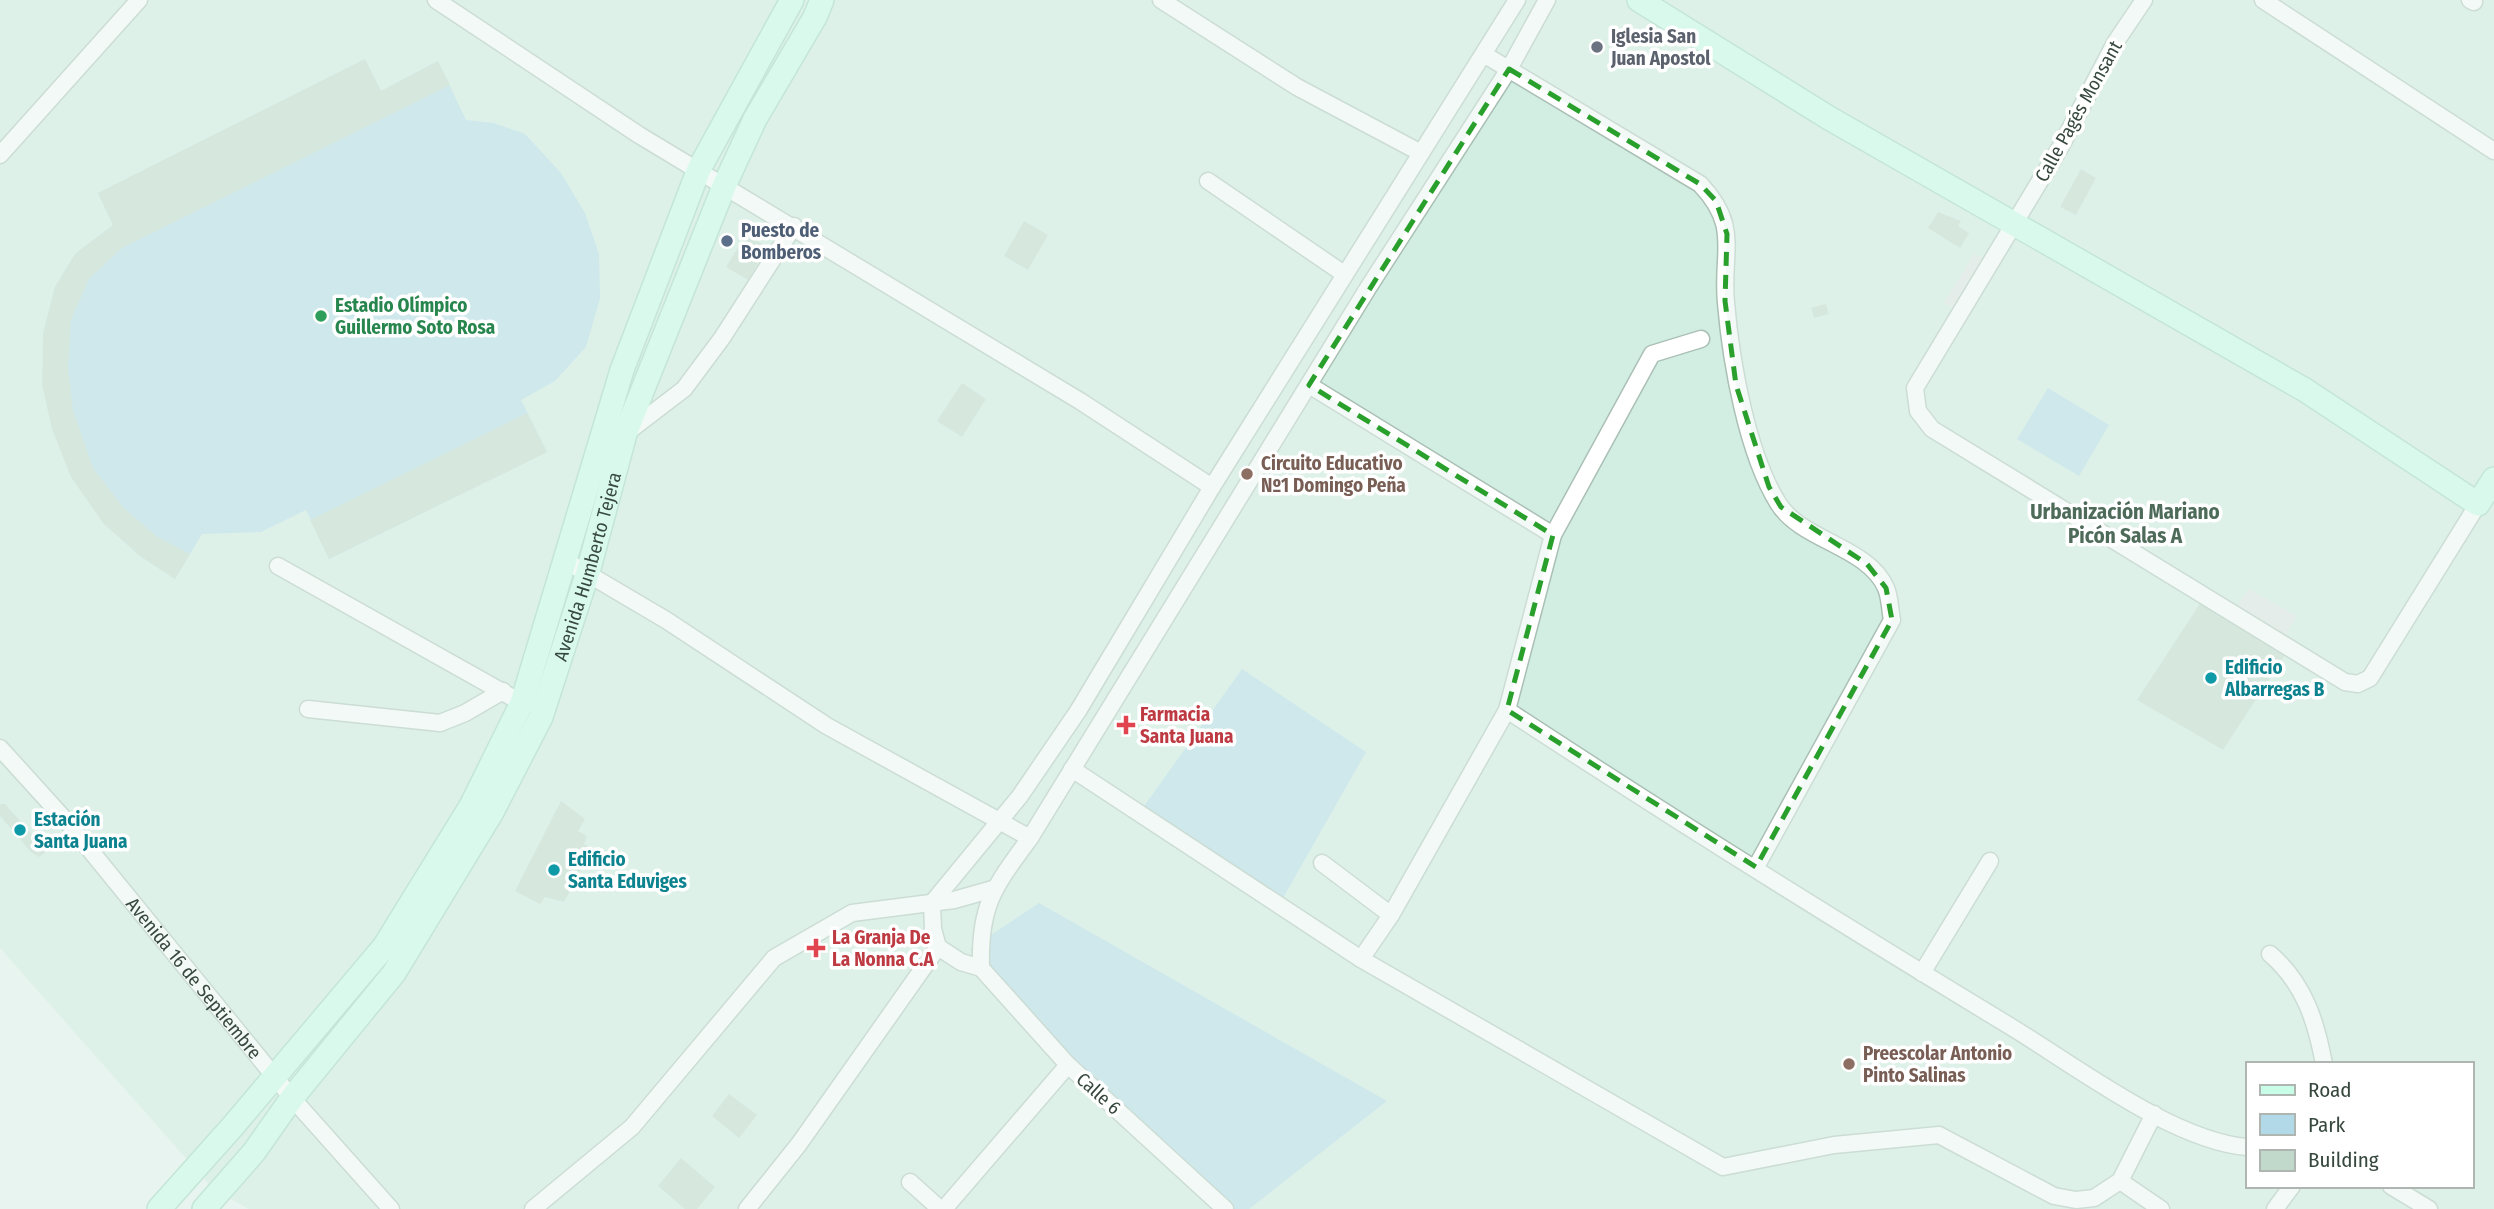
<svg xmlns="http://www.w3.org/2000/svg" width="2494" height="1209" font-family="'Fira Sans Condensed',sans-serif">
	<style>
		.education { fill: #d2ede1; fill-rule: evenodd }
		.green { fill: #b1d9e8 }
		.parking { fill: #e0e5e2 }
		.building { fill: #c1d9cb }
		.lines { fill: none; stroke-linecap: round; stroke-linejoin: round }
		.street-casing { stroke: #abc0b5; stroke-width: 19 }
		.secondary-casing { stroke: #99d4ba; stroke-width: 26 }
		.street { stroke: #fff; stroke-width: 16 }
		.secondary { stroke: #c8fee8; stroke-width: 23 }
		.marked { fill: none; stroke: #2aa02c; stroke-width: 5; stroke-dasharray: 14 9; stroke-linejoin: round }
		.worship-dot { fill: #6b7280; stroke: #fff; stroke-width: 2.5 }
		.service-dot { fill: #5c6f8a; stroke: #fff; stroke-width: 2.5 }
		.leisure-dot { fill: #2e9e5b; stroke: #fff; stroke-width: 2.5 }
		.education-dot { fill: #8d6e63; stroke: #fff; stroke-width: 2.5 }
		.culture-dot { fill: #0f9aa8; stroke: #fff; stroke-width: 2.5 }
		.health-dot { fill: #e0444e; stroke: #fff; stroke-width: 2.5 }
		.labels { text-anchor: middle; stroke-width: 7; stroke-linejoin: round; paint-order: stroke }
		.worship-label { font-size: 19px; font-weight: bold; fill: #5b616d; stroke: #fff; text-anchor: start }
		.street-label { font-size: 19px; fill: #37483e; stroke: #fff }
		.service-label { font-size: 19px; font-weight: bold; fill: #4e5e75; stroke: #fff; text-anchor: start }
		.leisure-label { font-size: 19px; font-weight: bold; fill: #27864d; stroke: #fff; text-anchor: start }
		.education-label { font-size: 19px; font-weight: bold; fill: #785e54; stroke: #fff; text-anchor: start }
		.culture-label { font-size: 19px; font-weight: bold; fill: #0d838f; stroke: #fff; text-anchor: start }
		.health-label { font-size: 19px; font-weight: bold; fill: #be3a42; stroke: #fff; text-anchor: start }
		.neighbourhood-label { font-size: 21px; font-weight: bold; fill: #4e6b5a; stroke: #fff }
	</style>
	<rect width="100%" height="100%" fill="#e8f4ef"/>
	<path class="education" d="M 0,0 L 2494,0 L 2494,1209 L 249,1209 L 214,1190 L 0,948 ZM 2247,1064 L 2471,1064 L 2471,1186 L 2247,1186 Z"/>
	<g class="green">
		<polygon points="365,59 381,91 438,61 466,120 494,123 525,134 561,173 585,213 599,254 600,298 586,347 555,381 521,400 547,452 329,559 306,510 261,532 202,534 175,579 140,556 103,523 43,334 55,287 75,254 113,225 98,193"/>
		<polygon points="2048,388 2109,425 2079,476 2017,439"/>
		<polygon points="1242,669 1366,752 1283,898 1142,809"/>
		<polygon points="1039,903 1387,1101 1249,1209 1225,1209 1073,1077 970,949"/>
	</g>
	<g class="parking">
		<polygon points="1974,254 1987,260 1957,310 1944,303"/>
		<polygon points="2249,589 2297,616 2281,643 2232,613"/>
	</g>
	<g class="building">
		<polygon points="365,59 381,91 438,61 450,85 122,248 89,279 71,320 68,368 73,410 93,468 123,507 156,536 190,554 175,579 140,556 103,523 71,477 52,429 42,385 43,334 55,287 75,254 113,225 98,193"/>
		<polygon points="2081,169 2096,178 2076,215 2060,207"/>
		<polygon points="1938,212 1961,221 1958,226 1969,233 1960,248 1928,228"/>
		<polygon points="1024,221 1048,235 1028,270 1004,256"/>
		<polygon points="746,234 767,247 748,280 726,267"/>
		<polygon points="1826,304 1829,314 1814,318 1811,308"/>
		<polygon points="962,383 986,399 962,437 937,421"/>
		<polygon points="527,413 547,452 329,559 310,520"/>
		<polygon points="2201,602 2285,655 2223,750 2137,700"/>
		<polygon points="561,801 585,819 578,831 587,836 584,844 592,849 564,902 545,897 540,904 515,891"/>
		<polygon points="0,804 5,804 41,844 45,853 39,857 31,852 0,816"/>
		<polygon points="729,1094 757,1115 739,1138 712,1116"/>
		<polygon points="681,1158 715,1187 697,1209 685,1209 658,1186"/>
	</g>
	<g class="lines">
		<defs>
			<g id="street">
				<polyline points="436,0 639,135 1080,401 1212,487"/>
				<polyline points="1161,0 1297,87 1421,153"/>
				<polyline points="2144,0 2115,43 2061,146 1915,388 1918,411 1932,429 2345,682 2358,684 2370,678 2478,504"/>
				<polyline points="2263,0 2494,151"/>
				<polyline points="2470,0 2474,2"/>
				<path d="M 1485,55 L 1700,184 C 1741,227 1721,252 1726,303 C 1731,362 1747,453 1778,503 C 1801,541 1868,546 1886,588 C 1890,597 1890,610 1892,620 L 1756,867"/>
				<polyline points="0,155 139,0"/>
				<polyline points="1208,181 1344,274"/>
				<polyline points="1309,385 1553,535"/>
				<polyline points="625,434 684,389 722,338 794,226"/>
				<polyline points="566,561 666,620 827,726 1030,838"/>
				<polyline points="278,566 522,703"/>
				<polyline points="308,709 440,723 465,713 503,691"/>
				<path d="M 1507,710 C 1673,819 1843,925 2013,1028 C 2077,1067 2174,1141 2247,1147"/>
				<path id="s1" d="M 0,748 L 68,823 L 292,1098 L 391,1209"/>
				<polyline points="1072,769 1361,959 1723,1167 1834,1145 1939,1135 2054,1196 2076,1200 2094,1198 2120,1181 2154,1114"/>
				<polyline points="1322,863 1391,915"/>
				<path d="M 2270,954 C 2304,983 2316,1021 2324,1064"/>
				<polyline points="1361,959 1391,915 1507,710 1553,535 1652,354 1701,339"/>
				<polyline points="981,968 961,962 938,947 933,929 932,903 1020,796 1078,711 1212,487 1517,0"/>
				<path d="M 981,968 C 979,905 994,887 1030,838 L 1368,288 L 1509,69 L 1547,0"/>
				<polyline points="981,968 1068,1065 1225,1209"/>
				<polyline points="1922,973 1990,861"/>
				<polyline points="2120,1181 2161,1209"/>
				<polyline points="910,1182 940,1209"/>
				<polyline points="2391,1186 2429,1209"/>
				<polyline points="533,1209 632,1127 774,958 852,913 954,900 993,889"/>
				<polyline points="747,1209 799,1144 938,947"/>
				<polyline points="944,1209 1068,1065"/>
				<polyline points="2275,1209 2292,1186"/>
			</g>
			<g id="secondary">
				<polyline points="1639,0 1829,118 2305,390 2478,504 2494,479"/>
				<polyline points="159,1209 233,1126 384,947 471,806 522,703 622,370 699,169 792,0"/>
				<path id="s2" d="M 204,1209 L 254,1152 L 292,1098 L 394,973 L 492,812 L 541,717 L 588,572 L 625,434 L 725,184 L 755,119 L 815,17 L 822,0"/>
			</g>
		</defs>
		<use href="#street" class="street-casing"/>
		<use href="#secondary" class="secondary-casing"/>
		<use href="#street" class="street"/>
		<use href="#secondary" class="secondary"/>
	</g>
	<path d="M0 0H2494V1209H0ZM 1509,69 L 1700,184 L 1716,201 L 1727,234 L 1725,301 L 1736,385 L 1769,487 L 1781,507 L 1867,564 L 1886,588 L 1892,620 L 1756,867 L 1507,710 L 1553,535 L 1309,385 Z" fill="#e8f4ef" fill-opacity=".55" fill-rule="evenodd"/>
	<path class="marked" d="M 1509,69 L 1700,184 L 1716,201 L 1727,234 L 1725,301 L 1736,385 L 1769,487 L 1781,507 L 1867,564 L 1886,588 L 1892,620 L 1756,867 L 1507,710 L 1553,535 L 1309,385 Z"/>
	<circle class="worship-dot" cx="1597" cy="47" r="7"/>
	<circle class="service-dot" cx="727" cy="241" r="7"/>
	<circle class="leisure-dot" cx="321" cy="316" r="7"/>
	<g class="education-dot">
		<circle cx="1247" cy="474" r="7"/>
		<circle cx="1849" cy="1064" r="7"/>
	</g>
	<g class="culture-dot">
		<circle cx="2211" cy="678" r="7"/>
		<circle cx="20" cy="830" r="7"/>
		<circle cx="554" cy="870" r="7"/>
	</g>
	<g class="health-dot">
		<path d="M1122.5 714.5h7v7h7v7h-7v7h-7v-7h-7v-7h7z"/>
		<path d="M812.5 937.5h7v7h7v7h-7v7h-7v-7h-7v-7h7z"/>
	</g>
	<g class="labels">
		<g class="worship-label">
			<text x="1611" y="43">Iglesia San<tspan x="1611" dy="22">Juan Apostol</tspan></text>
		</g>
		<g class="street-label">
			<text transform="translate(2078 111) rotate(-61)" y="7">Calle Pagés Monsant</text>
			<text dy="7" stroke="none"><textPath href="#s2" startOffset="756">Avenida Humberto Tejera</textPath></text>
			<text dy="7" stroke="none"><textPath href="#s1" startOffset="301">Avenida 16 de Septiembre</textPath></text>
			<text transform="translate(1099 1093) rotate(42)" y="7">Calle 6</text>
		</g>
		<g class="service-label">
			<text x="741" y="237">Puesto de<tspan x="741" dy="22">Bomberos</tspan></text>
		</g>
		<g class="leisure-label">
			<text x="335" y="312">Estadio Olímpico<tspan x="335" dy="22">Guillermo Soto Rosa</tspan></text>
		</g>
		<g class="education-label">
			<text x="1261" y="470">Circuito Educativo<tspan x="1261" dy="22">Nº1 Domingo Peña</tspan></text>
			<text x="1863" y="1060">Preescolar Antonio<tspan x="1863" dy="22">Pinto Salinas</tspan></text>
		</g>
		<g class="culture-label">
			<text x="2225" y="674">Edificio<tspan x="2225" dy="22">Albarregas B</tspan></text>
			<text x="34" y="826">Estación<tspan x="34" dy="22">Santa Juana</tspan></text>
			<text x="568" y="866">Edificio<tspan x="568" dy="22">Santa Eduviges</tspan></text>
		</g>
		<g class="health-label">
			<text x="1140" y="721">Farmacia<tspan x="1140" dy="22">Santa Juana</tspan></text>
			<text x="832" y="944">La Granja De<tspan x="832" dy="22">La Nonna C.A</tspan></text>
		</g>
		<g class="neighbourhood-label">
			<text x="2125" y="519">Urbanización Mariano<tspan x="2125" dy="24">Picón Salas A</tspan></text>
		</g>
	</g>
	<rect x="2246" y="1062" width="228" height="126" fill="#ffffff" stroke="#afb6b2" stroke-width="2"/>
	<rect x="2260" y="1085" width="35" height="10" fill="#c8fee8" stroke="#afb6b2" stroke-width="2"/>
	<text x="2308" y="1097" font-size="21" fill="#37483e">Road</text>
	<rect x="2260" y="1114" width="35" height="21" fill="#b1d9e8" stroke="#afb6b2" stroke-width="2"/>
	<text x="2308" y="1132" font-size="21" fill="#37483e">Park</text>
	<rect x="2260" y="1150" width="35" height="21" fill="#c1d9cb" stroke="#afb6b2" stroke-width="2"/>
	<text x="2308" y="1167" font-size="21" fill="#37483e">Building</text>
</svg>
